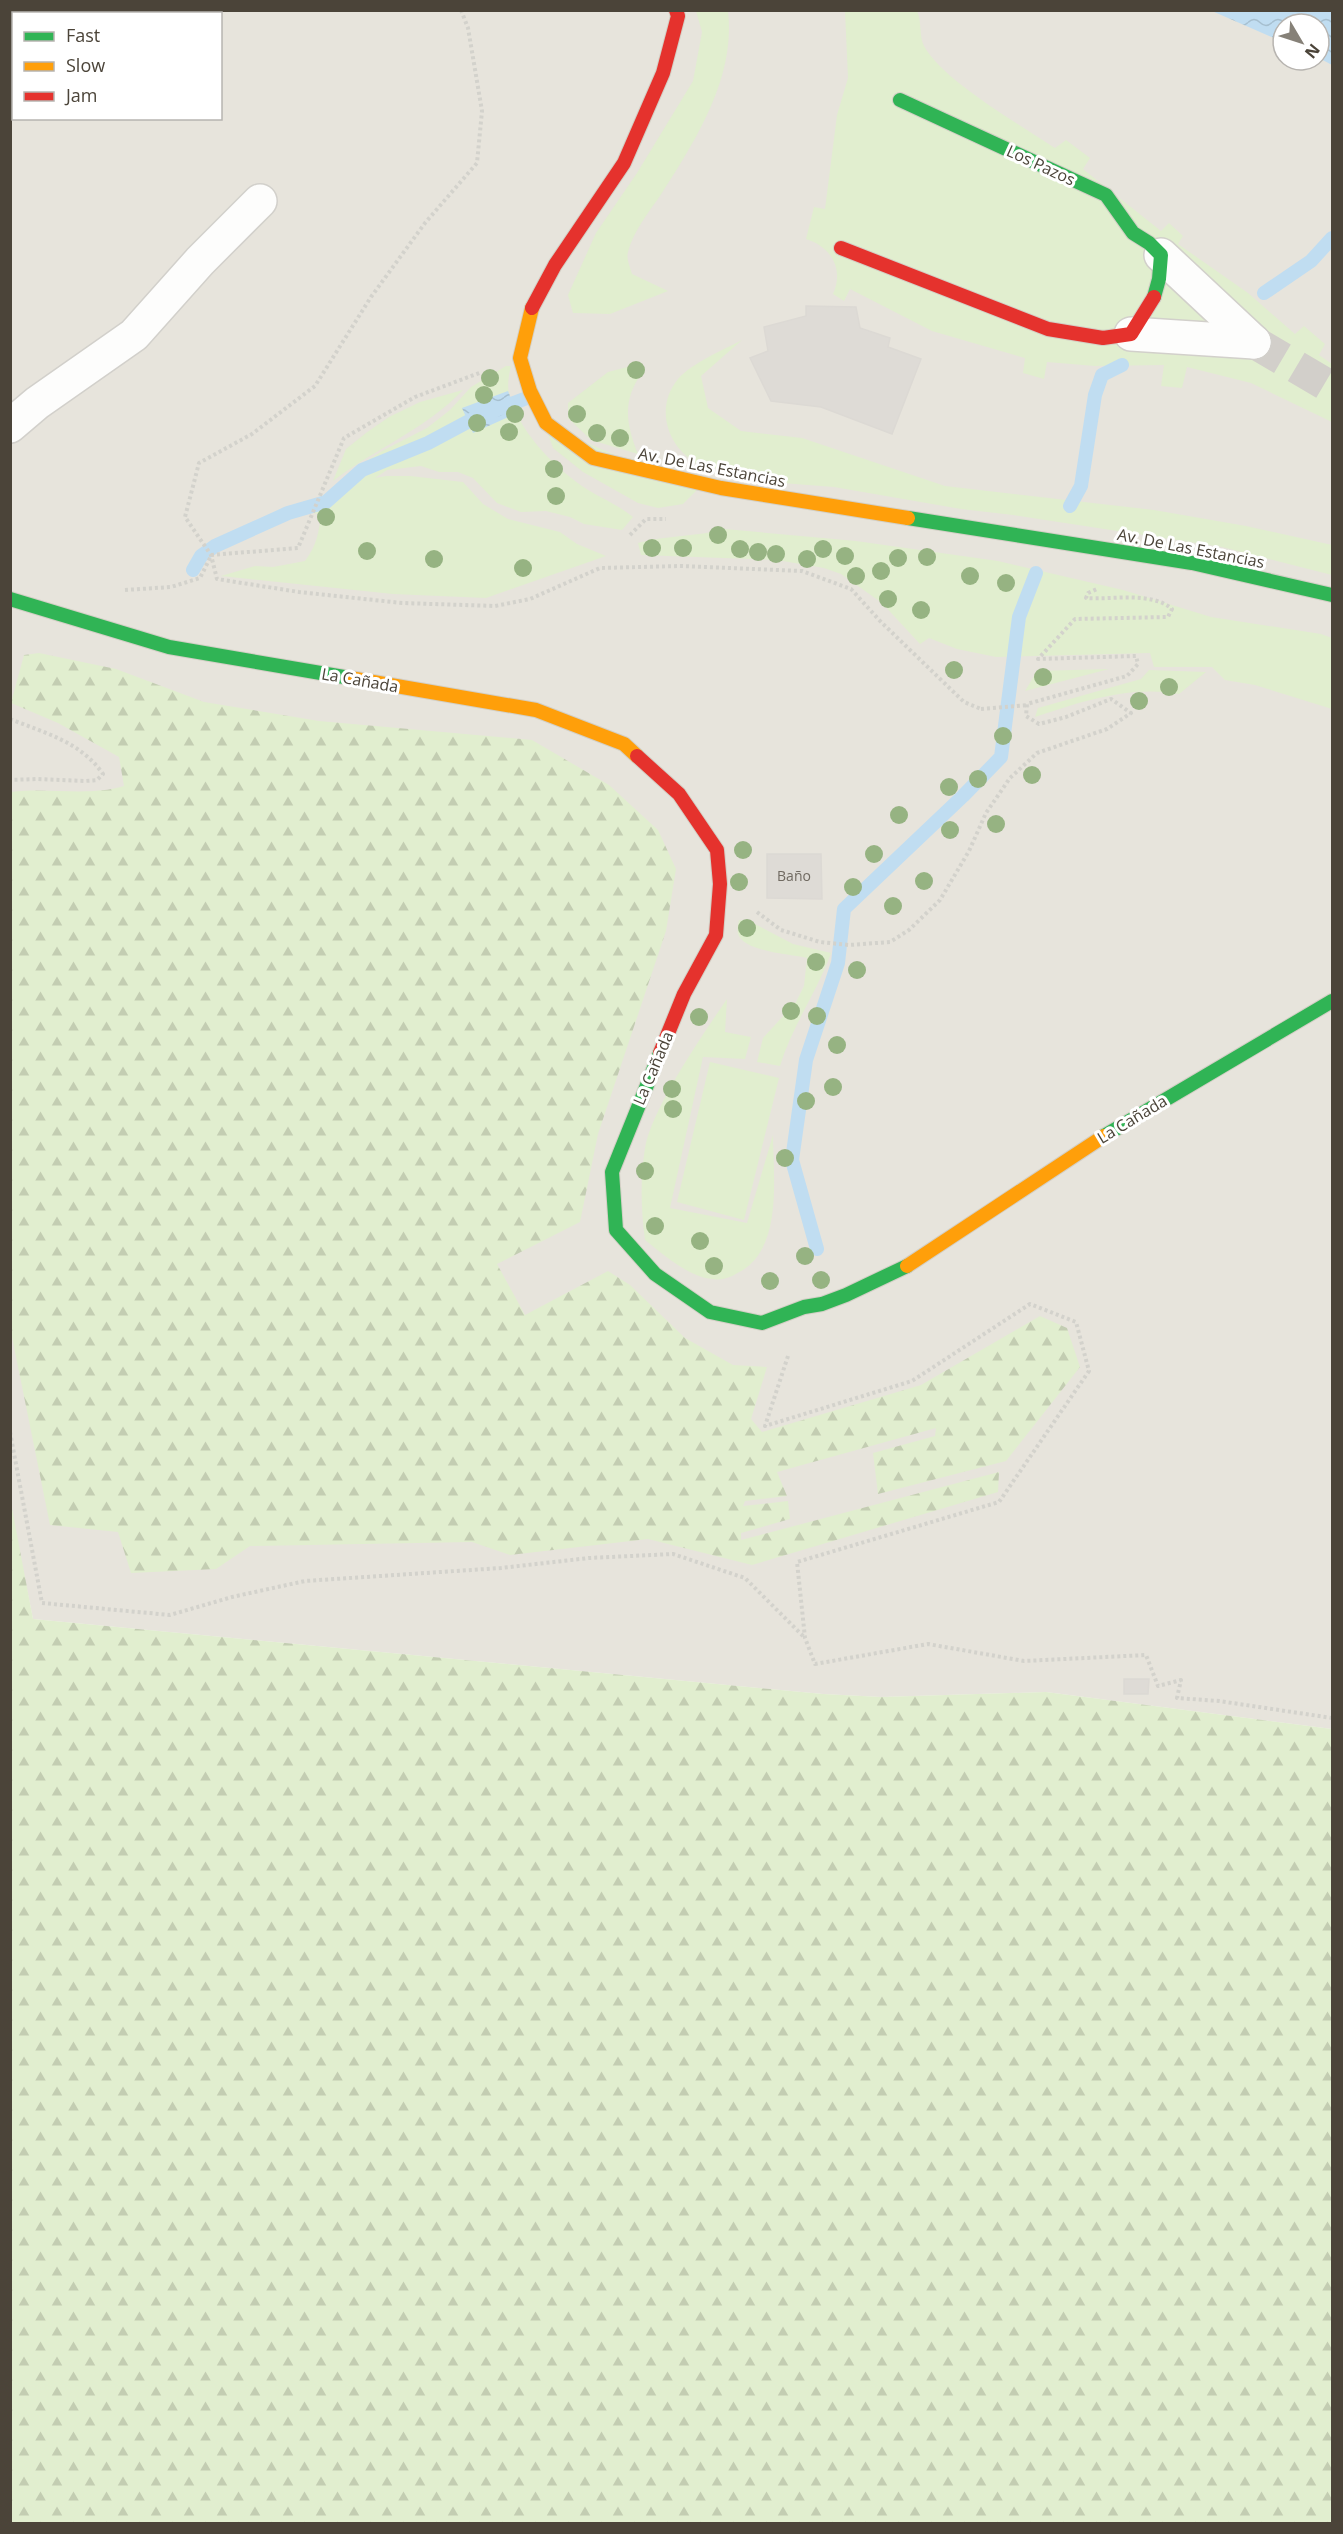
<svg xmlns="http://www.w3.org/2000/svg" width="1343" height="2534" font-family="'Open Sans',sans-serif">
	<style>
		.residential { fill: #e7e4dc; fill-rule: evenodd }
		.forest { fill: url(#forest-firs) }
		.green { fill: #e1eecf }
		.water { fill: url(#water-waves) }
		.lines { fill: none; stroke-linecap: round; stroke-linejoin: round }
		.stream { stroke: #c0ddf1; stroke-width: 14 }
		.building { fill: #dedbd6; stroke: #dcd9d4; stroke-width: 1.5 }
		.street-tunnel { stroke: #d2cfca; stroke-width: 33; stroke-dasharray: 33 16; stroke-linecap: butt }
		.street-casing { stroke: #d2d0cb; stroke-width: 36 }
		.fast-casing { stroke: #d3cfc5; stroke-width: 16 }
		.slow-casing { stroke: #d3cfc5; stroke-width: 16 }
		.jam-casing { stroke: #d3cfc5; stroke-width: 16 }
		.path { stroke: #d3d2cc; stroke-width: 4; stroke-dasharray: 3 3; stroke-linecap: butt }
		.street { stroke: #fdfdfc; stroke-width: 33 }
		.fast { stroke: #30b455; stroke-width: 14 }
		.slow { stroke: #ff9f0a; stroke-width: 14 }
		.jam { stroke: #e5322d; stroke-width: 14 }
		.path-bridge { stroke: #d3d2cc; stroke-width: 4; stroke-dasharray: 3 3; stroke-linecap: butt }
		.tree { fill: #96b382 }
		.labels { text-anchor: middle; stroke-width: 6; stroke-linejoin: round; paint-order: stroke }
		.number-label { font-size: 14px; fill: #706a61 }
		.street-label { font-size: 16px; fill: #4b4439; stroke: #fff }
	</style>
	<defs>
		<pattern id="forest-firs" width="22" height="20" patternUnits="userSpaceOnUse" patternTransform="scale(1.5)"><rect width="22" height="20" fill="#e1eecf"/><path d="M5 1l3.5 6h-7zM16 11l3.5 6h-7z" fill="#c3cdb2"/></pattern>
		<pattern id="water-waves" width="16" height="10" patternUnits="userSpaceOnUse" patternTransform="scale(1.5)"><rect width="16" height="10" fill="#c0ddf1"/><path d="M0 5q4-4 8 0t8 0" fill="none" stroke="#a6bfcf"/></pattern>
	</defs>
	<rect width="100%" height="100%" fill="#f4f2ee"/>
	<path class="residential" d="M 10,11 L 1332,11 L 1332,1729 L 1046,1692 L 881,1697 L 823,1694 L 33,1619 L 10,1505 ZM 14,14 L 220,14 L 220,118 L 14,118 ZM 1283,24 L 1319,24 L 1319,60 L 1283,60 Z"/>
	<g class="forest">
		<path d="M 39,653 L 116,669 L 204,702 L 319,721 L 532,740 L 609,785 L 658,830 L 676,869 L 666,931 L 598,1134 L 580,1222 L 497,1264 L 525,1315 L 608,1271 L 630,1285 L 685,1338 L 733,1365 L 767,1367 L 751,1419 L 762,1432 L 921,1385 L 1040,1316 L 1067,1328 L 1080,1367 L 1006,1461 L 878,1494 L 873,1453 L 935,1436 L 936,1428 L 777,1472 L 787,1496 L 745,1501 L 743,1506 L 788,1501 L 790,1519 L 741,1533 L 741,1540 L 999,1472 L 998,1492 L 752,1565 L 648,1539 L 510,1555 L 472,1542 L 250,1546 L 216,1569 L 131,1573 L 118,1532 L 50,1525 L 11,1332 L 11,792 C 49,787 87,797 124,786 L 119,757 L 58,723 L 11,703 L 24,655 Z"/>
		<polygon points="11,1503 33,1619 823,1694 881,1697 1046,1692 1332,1729 1332,2523 11,2523"/>
	</g>
	<g class="green">
		<path d="M 696,11 L 728,11 C 736,78 695,141 660,196 C 648,213 633,232 628,252 C 626,258 630,267 632,274 L 668,291 L 610,314 L 573,313 L 568,295 L 596,233 L 637,173 L 693,81 L 702,32 Z"/>
		<path d="M 845,11 L 917,11 C 922,22 919,37 924,46 C 943,81 1021,125 1055,148 L 1066,140 L 1090,158 L 1083,169 L 1161,231 L 1169,223 L 1183,236 L 1178,244 L 1248,293 L 1295,334 L 1304,326 L 1325,344 L 1319,355 L 1332,364 L 1332,422 L 1251,383 L 1187,367 L 1182,388 L 1161,386 L 1164,365 L 1095,366 L 1047,362 L 1044,379 L 1023,373 L 1025,358 L 932,331 L 850,289 L 844,301 L 833,294 C 844,270 832,247 806,239 L 814,207 L 825,209 L 837,115 L 848,78 Z"/>
		<path d="M 742,340 L 701,376 L 708,408 L 741,431 L 802,438 L 945,486 L 1154,510 L 1246,526 L 1332,545 L 1332,575 L 1222,547 L 1013,515 L 961,509 L 834,487 L 782,483 L 701,465 C 669,451 653,409 678,379 C 692,363 723,350 742,340 Z"/>
		<path d="M 639,364 L 642,373 C 622,400 626,424 638,454 L 591,440 L 568,418 L 568,403 L 608,372 Z"/>
		<path d="M 506,366 L 511,366 C 509,374 507,385 509,393 C 518,430 551,464 582,486 C 598,497 617,504 633,517 L 622,530 L 584,524 L 570,517 L 546,511 L 521,512 L 497,503 L 473,478 L 458,472 L 439,472 L 421,466 L 387,470 L 375,478 L 386,476 L 410,476 L 463,482 L 483,504 L 508,519 L 560,532 L 577,544 L 606,556 L 486,598 L 393,594 L 221,576 L 255,566 L 273,567 L 305,561 C 317,545 319,532 321,513 L 314,514 L 322,499 L 348,473 L 382,451 L 427,428 L 450,410 L 471,387 Z"/>
		<path d="M 463,390 C 426,429 376,448 333,481 L 346,449 L 366,433 L 389,417 L 420,402 Z"/>
		<polygon points="545,425 697,490 683,504 658,508 638,503 583,472 553,448"/>
		<path d="M 725,529 L 856,541 L 998,561 L 1123,590 L 1211,617 L 1321,634 L 1332,638 L 1332,709 L 1255,685 L 1225,680 L 1212,667 L 1154,667 L 1150,653 L 996,657 L 957,649 L 929,638 L 920,644 L 882,603 L 841,574 L 824,568 L 777,560 L 641,555 L 638,543 C 667,535 696,537 725,529 Z"/>
		<polygon points="1109,669 1025,691 1037,671"/>
		<path d="M 1149,670 L 1206,672 L 1179,694 C 1130,685 1080,702 1035,717 L 1038,708 L 1141,679 Z"/>
		<path d="M 739,920 L 749,921 L 793,944 L 831,953 C 817,992 792,1026 780,1066 L 757,1062 L 763,1038 L 796,1002 L 804,986 L 807,958 C 791,954 744,952 738,934 C 737,930 738,924 739,920 Z"/>
		<path d="M 727,999 L 725,1032 L 751,1037 L 745,1059 L 703,1057 L 670,1208 L 747,1223 L 773,1135 C 773,1176 783,1244 743,1270 C 733,1276 724,1281 712,1279 C 688,1277 663,1254 645,1240 C 641,1209 640,1180 645,1148 C 652,1108 703,1034 727,999 Z"/>
		<polygon points="710,1062 779,1078 744,1220 677,1202"/>
	</g>
	<g class="water">
		<polygon points="1212,11 1332,11 1332,65 1319,58 1319,24 1283,24 1283,42"/>
		<polygon points="508,391 517,413 473,433 462,408"/>
	</g>
	<g class="lines">
		<g class="stream">
			<polyline points="1264,293 1311,261 1332,238"/>
			<polyline points="1070,506 1081,486 1095,395 1102,375 1122,365"/>
			<polyline points="193,570 201,556 215,546 288,513 326,502 362,470 428,443 473,419 532,396"/>
			<polyline points="817,1249 792,1160 806,1060 838,963 844,909 963,796 1001,757 1019,617 1036,573"/>
		</g>
	</g>
	<g class="building">
		<polygon points="806,306 856,307 860,328 890,338 888,347 921,359 892,434 821,407 771,401 750,358 768,351 764,327 806,316"/>
		<polygon points="767,854 821,854 822,899 767,898"/>
		<polygon points="1124,1679 1149,1679 1148,1694 1124,1694"/>
	</g>
	<g class="lines">
		<polyline class="street-tunnel" points="1254,342 1332,388"/>
		<defs>
			<g id="street">
				<polyline points="1161,255 1254,342"/>
				<polyline points="1131,334 1254,342"/>
				<polyline points="10,426 37,403 134,335 200,261 260,201"/>
			</g>
			<g id="fast">
				<polyline points="900,100 1106,195 1133,233 1149,243 1161,255 1159,279 1154,297"/>
				<polyline points="908,518 1192,563 1332,595"/>
				<polyline points="10,599 169,647 350,678"/>
				<polyline points="660,1053 612,1172 616,1230 655,1274 710,1312 762,1323 804,1307 822,1304 846,1295 907,1266"/>
				<polyline points="1104,1136 1332,1001"/>
			</g>
			<g id="slow">
				<polyline points="532,308 520,358 530,391 546,423 593,458 721,488 908,518"/>
				<polyline points="350,678 536,710 624,744 637,756"/>
				<polyline points="907,1266 1104,1136"/>
			</g>
			<g id="jam">
				<polyline points="841,248 1048,329 1103,338 1131,334 1154,297"/>
				<polyline points="532,308 555,265 624,163 663,73 678,16 676,10"/>
				<polyline points="637,756 679,794 717,850 720,884 716,935 684,994 660,1053"/>
			</g>
		</defs>
		<use href="#street" class="street-casing"/>
		<use href="#fast" class="fast-casing"/>
		<use href="#slow" class="slow-casing"/>
		<use href="#jam" class="jam-casing"/>
		<g class="path">
			<polyline points="461,10 468,28 482,111 477,163 425,223 371,297 315,386 252,434 199,463 185,517 211,555 217,579 299,592 402,603 495,606 530,599 600,568 680,566 802,571 851,589 881,622 964,702 981,709"/>
			<polyline points="630,535 646,519 666,519"/>
			<polyline points="211,555 298,548 344,438 415,397 482,372"/>
			<polyline points="125,590 171,587 200,578 211,556"/>
			<path d="M 10,719 C 45,733 81,742 103,774 L 97,780 L 85,781 L 37,779 L 10,780"/>
			<path d="M 757,912 L 781,930 L 820,942 L 849,945 L 890,942 L 909,930 L 940,900 L 969,851 L 986,813 L 1010,778 L 1037,753 L 1107,729 L 1131,713 L 1111,699 L 1066,717 L 1039,724 L 1026,716 L 1027,704 L 1127,676 L 1138,664 L 1136,656 L 1038,659 L 1075,619 L 1168,617 L 1172,609 C 1151,591 1112,600 1086,598 L 1088,593 L 1097,589"/>
			<polyline points="788,1356 765,1426 912,1381 1030,1304 1076,1322 1089,1371 999,1502 797,1562 805,1638 815,1664 928,1644 1024,1661 1146,1655 1158,1686 1181,1680 1177,1698 1219,1701 1332,1718"/>
			<polyline points="10,1432 42,1603 170,1615 232,1597 305,1581 501,1568 589,1558 673,1554 745,1578 804,1637"/>
		</g>
		<use href="#street" class="street"/>
		<use href="#fast" class="fast"/>
		<use href="#slow" class="slow"/>
		<use href="#jam" class="jam"/>
		<polyline class="path-bridge" points="981,709 1029,705"/>
	</g>
	<g class="tree">
		<circle cx="636" cy="370" r="9"/>
		<circle cx="490" cy="378" r="9"/>
		<circle cx="484" cy="395" r="9"/>
		<circle cx="515" cy="414" r="9"/>
		<circle cx="577" cy="414" r="9"/>
		<circle cx="477" cy="423" r="9"/>
		<circle cx="509" cy="432" r="9"/>
		<circle cx="597" cy="433" r="9"/>
		<circle cx="620" cy="438" r="9"/>
		<circle cx="554" cy="469" r="9"/>
		<circle cx="556" cy="496" r="9"/>
		<circle cx="326" cy="517" r="9"/>
		<circle cx="718" cy="535" r="9"/>
		<circle cx="652" cy="548" r="9"/>
		<circle cx="683" cy="548" r="9"/>
		<circle cx="740" cy="549" r="9"/>
		<circle cx="823" cy="549" r="9"/>
		<circle cx="367" cy="551" r="9"/>
		<circle cx="758" cy="552" r="9"/>
		<circle cx="776" cy="554" r="9"/>
		<circle cx="845" cy="556" r="9"/>
		<circle cx="927" cy="557" r="9"/>
		<circle cx="898" cy="558" r="9"/>
		<circle cx="434" cy="559" r="9"/>
		<circle cx="807" cy="559" r="9"/>
		<circle cx="523" cy="568" r="9"/>
		<circle cx="881" cy="571" r="9"/>
		<circle cx="856" cy="576" r="9"/>
		<circle cx="970" cy="576" r="9"/>
		<circle cx="1006" cy="583" r="9"/>
		<circle cx="888" cy="599" r="9"/>
		<circle cx="921" cy="610" r="9"/>
		<circle cx="954" cy="670" r="9"/>
		<circle cx="1043" cy="677" r="9"/>
		<circle cx="1169" cy="687" r="9"/>
		<circle cx="1139" cy="701" r="9"/>
		<circle cx="1003" cy="736" r="9"/>
		<circle cx="1032" cy="775" r="9"/>
		<circle cx="978" cy="779" r="9"/>
		<circle cx="949" cy="787" r="9"/>
		<circle cx="899" cy="815" r="9"/>
		<circle cx="996" cy="824" r="9"/>
		<circle cx="950" cy="830" r="9"/>
		<circle cx="743" cy="850" r="9"/>
		<circle cx="874" cy="854" r="9"/>
		<circle cx="924" cy="881" r="9"/>
		<circle cx="739" cy="882" r="9"/>
		<circle cx="853" cy="887" r="9"/>
		<circle cx="893" cy="906" r="9"/>
		<circle cx="747" cy="928" r="9"/>
		<circle cx="816" cy="962" r="9"/>
		<circle cx="857" cy="970" r="9"/>
		<circle cx="791" cy="1011" r="9"/>
		<circle cx="817" cy="1016" r="9"/>
		<circle cx="699" cy="1017" r="9"/>
		<circle cx="837" cy="1045" r="9"/>
		<circle cx="833" cy="1087" r="9"/>
		<circle cx="672" cy="1089" r="9"/>
		<circle cx="806" cy="1101" r="9"/>
		<circle cx="673" cy="1109" r="9"/>
		<circle cx="785" cy="1158" r="9"/>
		<circle cx="645" cy="1171" r="9"/>
		<circle cx="655" cy="1226" r="9"/>
		<circle cx="700" cy="1241" r="9"/>
		<circle cx="805" cy="1256" r="9"/>
		<circle cx="714" cy="1266" r="9"/>
		<circle cx="821" cy="1280" r="9"/>
		<circle cx="770" cy="1281" r="9"/>
	</g>
	<g class="labels">
		<g class="number-label">
			<text x="794" y="881">Baño</text>
		</g>
		<g class="street-label">
			<text transform="translate(1041 165) rotate(25)" y="6">Los Pazos</text>
			<text transform="translate(712 467) rotate(11)" y="6">Av. De Las Estancias</text>
			<text transform="translate(1191 548) rotate(11)" y="6">Av. De Las Estancias</text>
			<text transform="translate(360 680) rotate(10)" y="6">La Cañada</text>
			<text transform="translate(653 1068) rotate(-67)" y="6">La Cañada</text>
			<text transform="translate(1132 1119) rotate(-31)" y="6">La Cañada</text>
		</g>
	</g>
	<rect width="1343" height="2534" fill="none" stroke="#4b4439" stroke-width="24"/>
	<rect x="12" y="12" width="210" height="108" fill="#ffffff" stroke="#b7b4b0" stroke-width="1.5"/>
	<rect x="24" y="32" width="30" height="9" fill="#30b455" stroke="#b7b4b0" stroke-width="1.5"/>
	<text x="66" y="42" font-size="18" fill="#4b4439">Fast</text>
	<rect x="24" y="62" width="30" height="9" fill="#ff9f0a" stroke="#b7b4b0" stroke-width="1.5"/>
	<text x="66" y="72" font-size="18" fill="#4b4439">Slow</text>
	<rect x="24" y="92" width="30" height="9" fill="#e5322d" stroke="#b7b4b0" stroke-width="1.5"/>
	<text x="66" y="102" font-size="18" fill="#4b4439">Jam</text>
	<g transform="translate(1301 42) rotate(129)"><circle r="28" fill="#ffffff" stroke="#b7b4b0" stroke-width="1.5"/>
	<path d="M0-4.5L10 22L0 15L-10 22Z" fill="#868178"/>
	<text y="-9" font-size="16" font-weight="bold" text-anchor="middle" fill="#4b4439">N</text>
	</g>
</svg>
